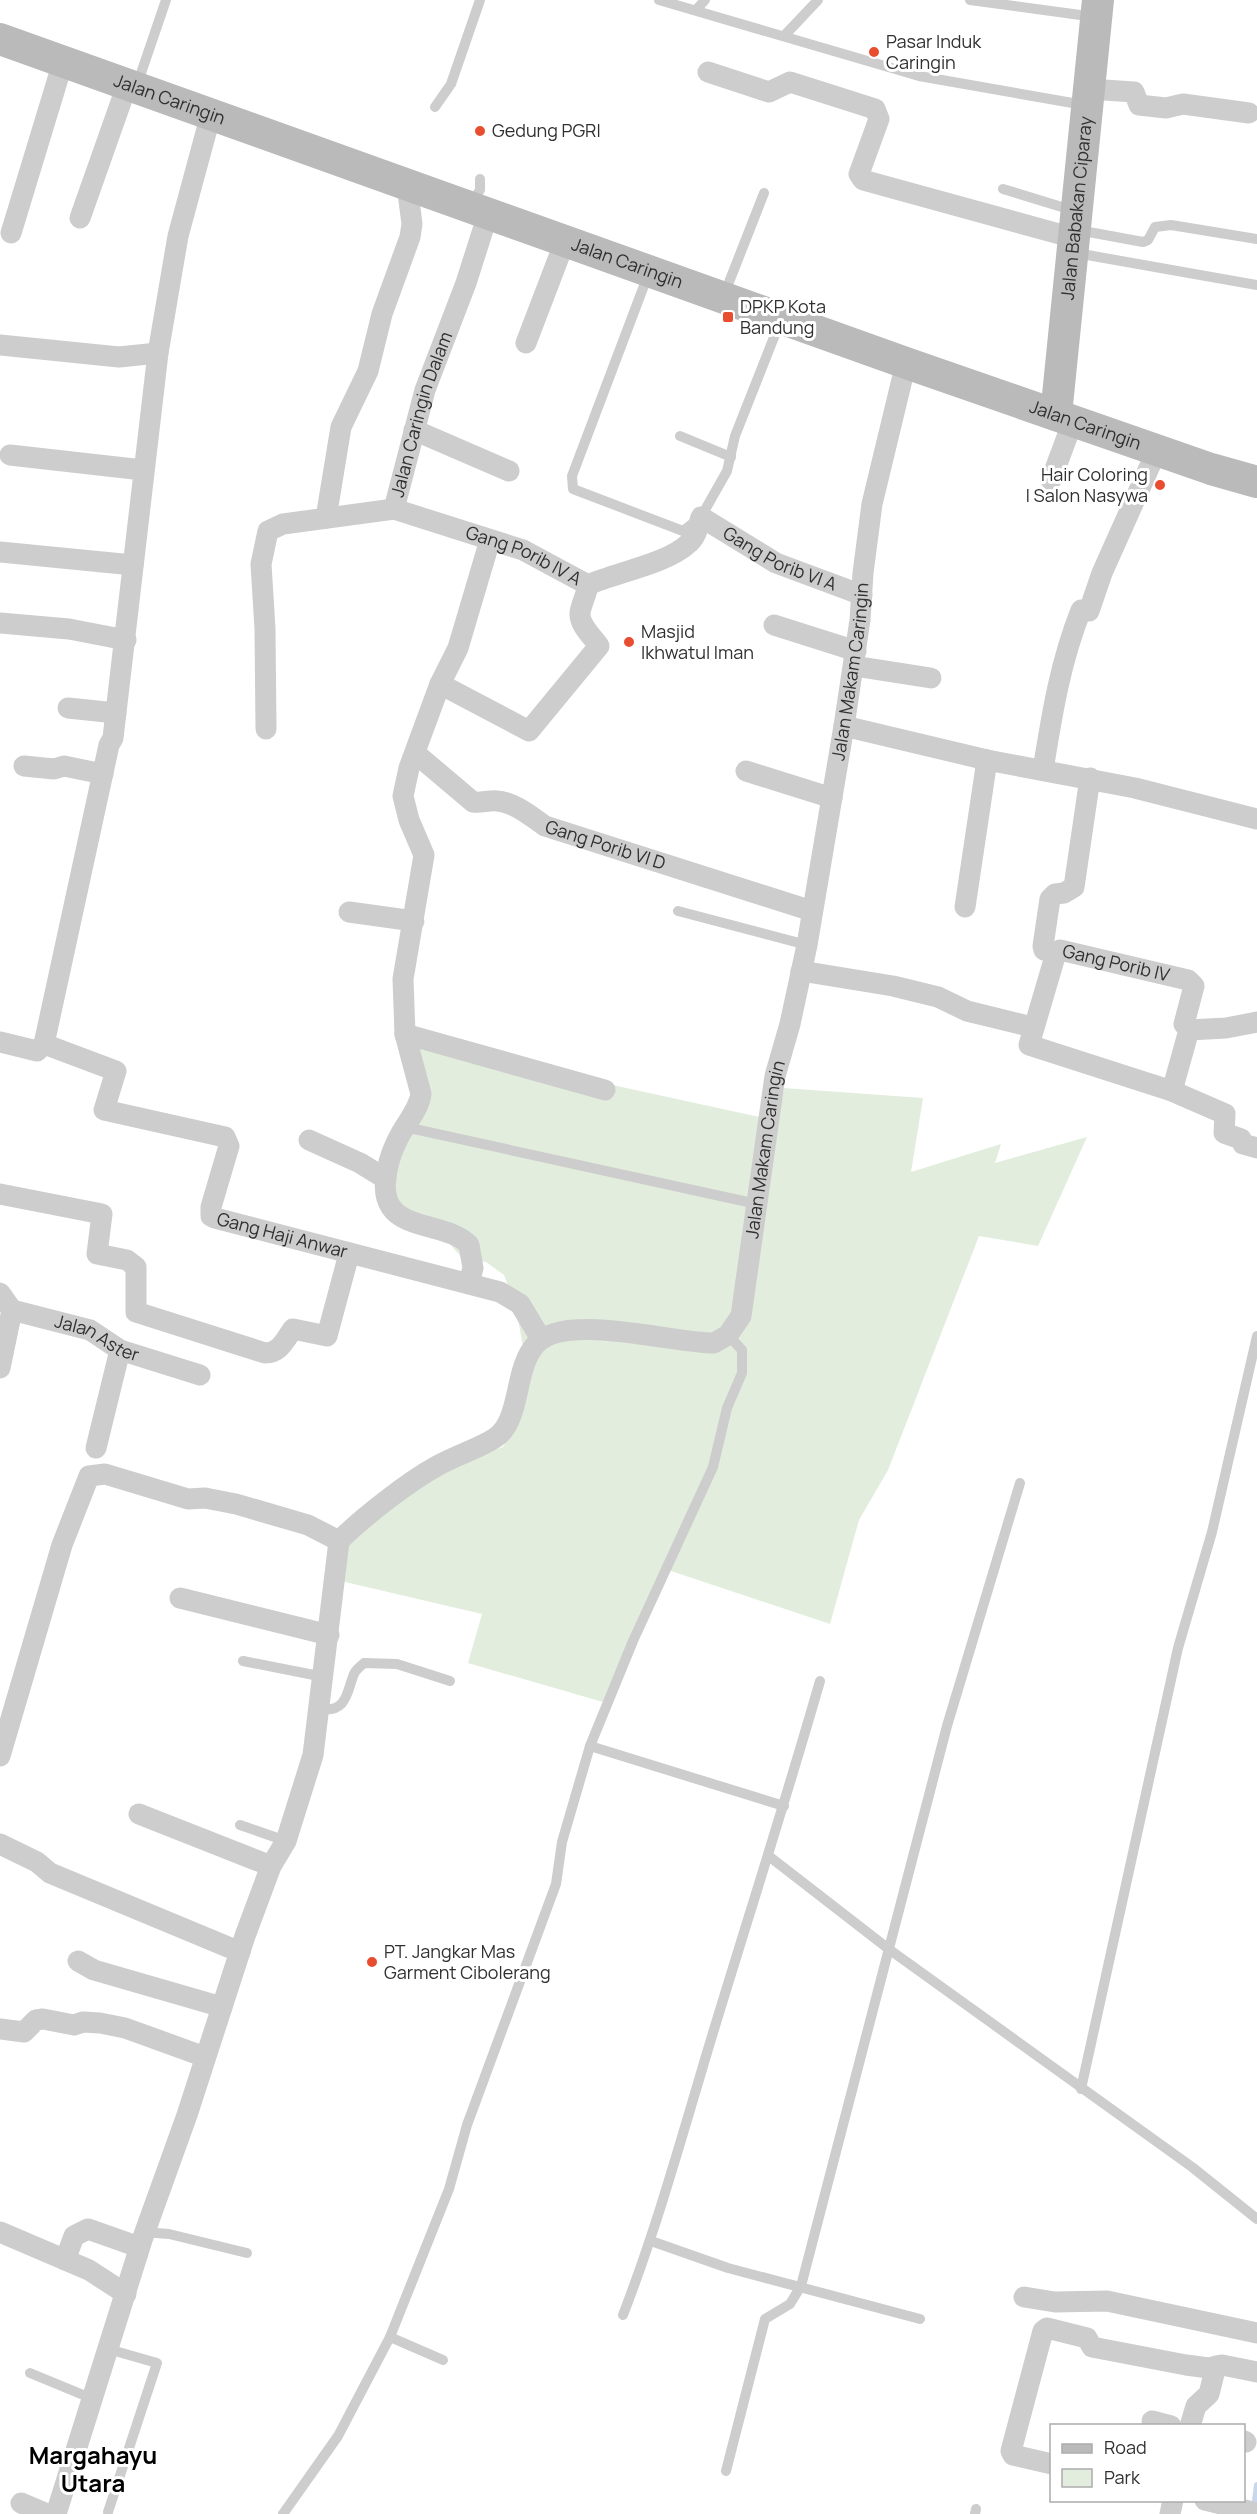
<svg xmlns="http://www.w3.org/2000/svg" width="1257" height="2514" font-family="Manrope,sans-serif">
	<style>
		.green { fill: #e2eddd }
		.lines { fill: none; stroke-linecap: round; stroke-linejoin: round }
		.stream { stroke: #c9d7ed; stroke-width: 6 }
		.lane { stroke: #cdcdcd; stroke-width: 10 }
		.street { stroke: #cdcdcd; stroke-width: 21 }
		.secondary { stroke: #bababa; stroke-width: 32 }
		.poi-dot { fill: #e84d30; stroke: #fff; stroke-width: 2 }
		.labels { text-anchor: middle; stroke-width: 6; stroke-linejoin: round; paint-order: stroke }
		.poi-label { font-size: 18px; fill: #303030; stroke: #fff; text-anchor: start }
		.street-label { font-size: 18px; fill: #303030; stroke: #fff }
		.district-label { font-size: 24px; font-weight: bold; fill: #000; stroke: #fff }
	</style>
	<rect width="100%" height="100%" fill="#fff"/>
	<polygon class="green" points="406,1040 778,1121 784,1088 923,1098 911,1172 1001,1144 995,1163 1087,1137 1038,1246 979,1236 888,1470 859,1520 830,1624 662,1568 603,1702 468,1663 482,1614 341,1581 342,1544 439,1470 503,1447 520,1419 526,1363 515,1303 504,1275 486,1262 463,1259 449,1243 392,1219 387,1161 426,1107"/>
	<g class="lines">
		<polyline class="stream" points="1254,2508 1257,2485"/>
		<g class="lane">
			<polyline points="659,0 919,76 1084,105"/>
			<polyline points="970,0 1095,17"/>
			<polyline points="696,10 705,0"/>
			<polyline points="784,36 818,0"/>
			<polyline points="137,85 166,0"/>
			<polyline points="435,107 451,84 480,0"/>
			<polyline points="1003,189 1075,211"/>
			<polyline points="470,205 480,190 480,179"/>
			<polyline points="1078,230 1143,242 1148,240 1155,227 1171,225 1257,239"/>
			<polyline points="1076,253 1257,285"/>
			<polyline points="648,275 572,476 573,489 683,531 701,517 727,471 735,436 780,322"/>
			<polyline points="724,295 764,193"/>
			<polyline points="680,436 731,457"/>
			<polyline points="678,911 807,945"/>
			<polyline points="405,1127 757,1204"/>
			<polyline points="243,1661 324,1677"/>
			<path d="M 320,1709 C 348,1713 347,1690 354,1674 C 356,1669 361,1666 364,1663 L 397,1664 L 450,1681"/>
			<polyline points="590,1746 784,1806"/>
			<polyline points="240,1825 286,1841"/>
			<polyline points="770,1857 890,1950 1192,2167 1257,2219"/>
			<polyline points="1081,2089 1178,1648 1212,1532 1257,1336"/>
			<polyline points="144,2232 169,2234 247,2253"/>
			<polyline points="651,2241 728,2268 920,2319"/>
			<path d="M 623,2315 C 657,2227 682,2136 709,2046 C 746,1924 785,1803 820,1681"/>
			<polyline points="390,2337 443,2360"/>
			<polyline points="108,2349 157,2363 108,2512"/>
			<polyline points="30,2373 93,2399"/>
			<polyline points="726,2471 765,2319 790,2304 801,2286 947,1726 1020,1483"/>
			<polyline points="283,2514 338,2436 390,2337 449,2189 467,2125 556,1884 562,1842 590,1746 633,1641 713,1467 727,1408 742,1373 742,1350 728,1335"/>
			<polyline points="975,2514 976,2509"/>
		</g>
		<g class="street">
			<polyline points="708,72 769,92 790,82 875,109 879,119 859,174 863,180 1074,238"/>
			<polyline points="1089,89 1134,92 1139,105 1166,108 1183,104 1249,113"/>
			<polyline points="80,218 127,85"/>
			<polyline points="11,233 63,62"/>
			<polyline points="526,343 565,241"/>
			<polyline points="0,345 119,357 158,353"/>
			<polyline points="414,430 509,471"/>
			<polyline points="10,455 143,470"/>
			<polyline points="1051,480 1073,421"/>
			<path id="s1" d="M 394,509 L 523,550 L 588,585 C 617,572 667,564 689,543 C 697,536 698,526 701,517 L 776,563 L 862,595"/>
			<polyline points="326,518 341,427 368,371 382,314 410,237 412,224 407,185"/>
			<polyline points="0,552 133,565"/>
			<polyline points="0,623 69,629 126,640"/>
			<polyline points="774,625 856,651"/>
			<polyline points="854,666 931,678"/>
			<path d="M 440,684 L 529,731 L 599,646 C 592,636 579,625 580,613 C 581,604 587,594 588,585"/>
			<polyline points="68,708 116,713"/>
			<polyline points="844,726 987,760 1135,788 1257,819"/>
			<path id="s2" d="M 266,729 L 265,629 L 261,564 L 268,531 L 283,524 L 394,509 L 425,390 L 466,283 L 488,214"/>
			<path id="s3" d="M 415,753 L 473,802 C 482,803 489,800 497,801 C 514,802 532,817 545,826 L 812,911"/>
			<polyline points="24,766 54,769 64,766 103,774"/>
			<path d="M 1043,770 C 1052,714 1060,663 1081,610 L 1089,611 L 1102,573 L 1157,450"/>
			<polyline points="746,771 832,798"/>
			<polyline points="965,907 987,760"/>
			<polyline points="349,912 414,921"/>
			<polyline points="1056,953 1044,950 1043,946 1050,899 1055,894 1064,893 1074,887 1090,778"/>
			<polyline points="801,971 893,986 938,997 967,1011 1032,1027"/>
			<path id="s4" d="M 1189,1030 L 1172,1091 L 1029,1045 L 1056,953 L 1060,950 L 1188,980 L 1194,986 L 1184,1024 L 1189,1030 L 1226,1028 L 1257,1022"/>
			<polyline points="405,1034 605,1090"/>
			<polyline points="0,1042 37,1051 44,1044 109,745 113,738 158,353 178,236 211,114"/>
			<path id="s5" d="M 44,1044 L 116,1071 L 104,1110 L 225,1137 L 229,1146 L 211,1207 L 211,1216 L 215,1218 L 500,1292 L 520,1304 L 541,1339"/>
			<polyline points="1172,1091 1225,1114 1224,1133 1241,1139 1243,1144 1257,1148"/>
			<polyline points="309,1140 360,1163 386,1179"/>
			<path d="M 0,1194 L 102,1214 L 97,1254 L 127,1260 L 136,1267 L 136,1312 L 265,1353 C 280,1353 285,1340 293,1329 L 327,1336 L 349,1254"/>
			<path d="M 469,1282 L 473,1268 L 469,1245 C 451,1225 405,1229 391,1207 C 378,1188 390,1153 400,1135 C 407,1122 419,1109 421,1094 L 405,1034 L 403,979 L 424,855 L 409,820 L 403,796 L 409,768 L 440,684 L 458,648 L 490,540"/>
			<path id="s6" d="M 0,1293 L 12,1310 L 90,1330 L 120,1350 L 200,1375"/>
			<polyline points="0,1368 12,1310"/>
			<polyline points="96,1448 120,1350"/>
			<polyline points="180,1598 329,1635"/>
			<polyline points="0,1756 62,1545 89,1476 105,1474 188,1499 205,1498 236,1504 308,1525 339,1541"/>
			<polyline points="139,1814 271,1866"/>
			<polyline points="0,1844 37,1862 50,1873 240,1952"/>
			<polyline points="78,1961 94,1970 222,2007"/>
			<polyline points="0,2029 24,2032 36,2020 43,2019 74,2025 83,2022 100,2023 125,2028 205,2057"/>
			<polyline points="0,2232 89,2270 126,2294"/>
			<polyline points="65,2260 74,2236 88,2229 139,2247"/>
			<polyline points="1024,2297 1055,2302 1107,2301 1257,2333"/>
			<polyline points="1152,2421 1171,2426"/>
			<polyline points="1190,2426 1196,2406 1209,2394 1216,2366"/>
			<polyline points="1244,2441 1246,2442"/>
			<polyline points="1052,2464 1013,2455 1011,2451 1043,2331 1047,2328 1087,2338 1092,2347 1186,2365 1209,2368 1222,2365 1257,2372"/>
			<polyline points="1205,2500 1257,2513"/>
			<polyline points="21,2503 47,2514"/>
			<path id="s7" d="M 56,2514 L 142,2240 L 187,2115 L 245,1936 L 271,1866 L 286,1841 L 313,1755 L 339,1541 C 363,1517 408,1482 437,1466 C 456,1455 478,1449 495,1438 C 522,1420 513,1369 536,1344 C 565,1312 671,1343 714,1343 L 728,1335 L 741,1316 L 775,1076 L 790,1024 L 807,945 L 844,726 L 860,620 L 863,573 L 872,504 L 906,363"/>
			<polyline points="1170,2514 1173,2500"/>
		</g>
		<g class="secondary">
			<path id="s8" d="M 0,39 L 906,363 L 1211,469 L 1257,482"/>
			<path id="s9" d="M 1056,415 L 1098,0"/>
		</g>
	</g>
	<g class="poi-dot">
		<circle cx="874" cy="52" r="6"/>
		<circle cx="480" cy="131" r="6"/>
		<rect x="722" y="311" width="12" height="12" rx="3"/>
		<circle cx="1160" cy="485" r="6"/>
		<circle cx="629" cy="642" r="6"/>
		<circle cx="372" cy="1962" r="6"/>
	</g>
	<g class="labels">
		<g class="poi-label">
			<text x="886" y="48">Pasar Induk<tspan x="886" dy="21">Caringin</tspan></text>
			<text x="492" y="137">Gedung PGRI</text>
			<text x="740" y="313">DPKP Kota<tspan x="740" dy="21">Bandung</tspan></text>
			<text x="1148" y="481" text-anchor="end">Hair Coloring<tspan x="1148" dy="21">| Salon Nasywa</tspan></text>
			<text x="641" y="638">Masjid<tspan x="641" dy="21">Ikhwatul Iman</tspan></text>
			<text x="384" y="1958">PT. Jangkar Mas<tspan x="384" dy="21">Garment Cibolerang</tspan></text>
		</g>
		<g class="street-label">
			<text dy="6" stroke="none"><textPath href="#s8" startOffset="180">Jalan Caringin</textPath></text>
			<text dy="6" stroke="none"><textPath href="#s9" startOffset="208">Jalan Babakan Ciparay</textPath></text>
			<text dy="6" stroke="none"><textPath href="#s8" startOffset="666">Jalan Caringin</textPath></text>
			<text dy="6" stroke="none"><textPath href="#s2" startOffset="426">Jalan Caringin Dalam</textPath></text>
			<text dy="6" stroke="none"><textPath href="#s8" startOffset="1152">Jalan Caringin</textPath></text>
			<text dy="6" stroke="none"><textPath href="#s1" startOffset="138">Gang Porib IV A</textPath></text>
			<text dy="6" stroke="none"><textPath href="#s1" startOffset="438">Gang Porib VI A</textPath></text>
			<text dy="6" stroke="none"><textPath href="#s7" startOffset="2186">Jalan Makam Caringin</textPath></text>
			<text dy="6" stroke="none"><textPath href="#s3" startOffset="218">Gang Porib VI D</textPath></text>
			<text dy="6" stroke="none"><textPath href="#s4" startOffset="372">Gang Porib IV</textPath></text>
			<text dy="6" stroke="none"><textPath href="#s7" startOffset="1700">Jalan Makam Caringin</textPath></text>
			<text dy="6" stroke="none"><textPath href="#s5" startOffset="398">Gang Haji Anwar</textPath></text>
			<text dy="6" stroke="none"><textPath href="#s6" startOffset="111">Jalan Aster</textPath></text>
		</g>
		<g class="district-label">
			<text x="93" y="2464">Margahayu<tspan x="93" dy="28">Utara</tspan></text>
		</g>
	</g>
	<rect x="1050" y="2424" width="195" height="78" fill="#ffffff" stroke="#acacac" stroke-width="1.5"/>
	<rect x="1062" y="2444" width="30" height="9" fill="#bababa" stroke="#acacac" stroke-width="1.5"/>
	<text x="1104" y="2454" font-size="18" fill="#303030">Road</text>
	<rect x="1062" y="2469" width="30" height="18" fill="#e2eddd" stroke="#acacac" stroke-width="1.5"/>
	<text x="1104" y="2484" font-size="18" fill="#303030">Park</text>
</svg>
